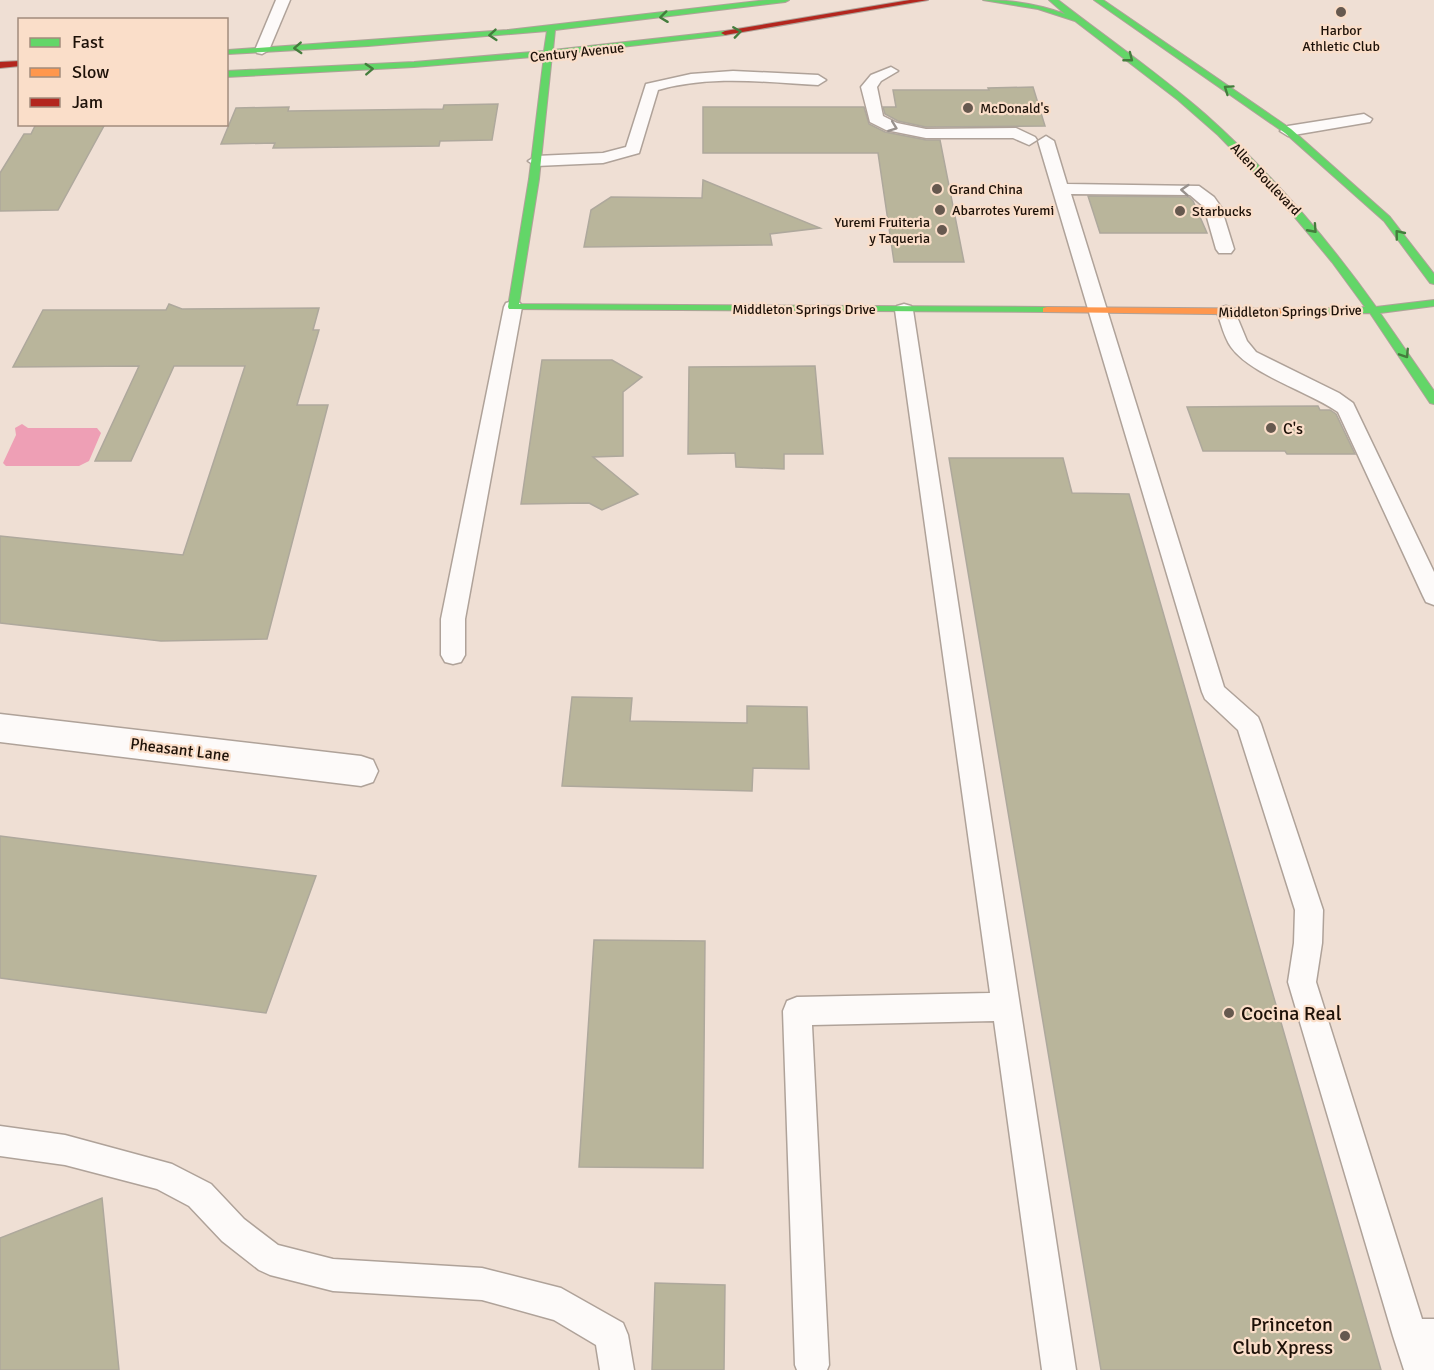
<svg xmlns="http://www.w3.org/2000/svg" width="1434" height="1370" font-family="Signika,sans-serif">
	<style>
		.water { fill: #ee9fb5 }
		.building { fill: #b9b59b; stroke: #aea89c; stroke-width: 1.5 }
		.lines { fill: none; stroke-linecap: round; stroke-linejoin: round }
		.lane-casing { stroke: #afa299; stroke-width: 3 }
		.street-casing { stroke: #afa299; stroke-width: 3 }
		.fast-casing { stroke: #afa299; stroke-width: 2 }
		.slow-casing { stroke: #afa299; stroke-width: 2 }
		.jam-casing { stroke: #afa299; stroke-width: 2 }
		.lane { fill: #fdfaf9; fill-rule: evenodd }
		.street { fill: #fdfaf9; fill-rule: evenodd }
		.fast { fill: #63d668; fill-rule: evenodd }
		.slow { fill: #ff974d; fill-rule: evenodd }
		.jam { fill: #b3261e; fill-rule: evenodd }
		.oneway { stroke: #447d3d }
		.oneway2 { stroke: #98918d }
		.poi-dot { fill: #66594f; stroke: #fadec9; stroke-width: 2 }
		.labels { text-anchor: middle; stroke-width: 4.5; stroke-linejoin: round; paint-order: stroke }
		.far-poi-label { font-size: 14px; fill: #1d1108; stroke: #fadec9; text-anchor: start }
		.far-street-label { font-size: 14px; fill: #1d1108; stroke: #fadec9 }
		.poi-label { font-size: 16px; fill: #1d1108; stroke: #fadec9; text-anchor: start }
		.street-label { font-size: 16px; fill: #1d1108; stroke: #fadec9 }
		.near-poi-label { font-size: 20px; fill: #1d1108; stroke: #fadec9; text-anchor: start }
	</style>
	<rect width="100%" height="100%" fill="#efdfd4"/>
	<polygon class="water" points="22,424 28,428 97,428 101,433 89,461 79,466 6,466 3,463 16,435 15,428"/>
	<g class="building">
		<polygon points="1033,87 1045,126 926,127 898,121 885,114 883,107 896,107 893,90 989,90 988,88"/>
		<polygon points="498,104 492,140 440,141 439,146 273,148 275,143 221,144 236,108 289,107 288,111 443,109 444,105"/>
		<polygon points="703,107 864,107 869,124 885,132 926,140 940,140 964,262 894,262 878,153 703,153"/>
		<polygon points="36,124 105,124 58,210 0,211 0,173 24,134 31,134"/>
		<polygon points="703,180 820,228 770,234 772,245 584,247 591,210 611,197 702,198"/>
		<polygon points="1088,196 1189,197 1193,201 1207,233 1100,233"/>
		<polygon points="169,304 182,309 319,308 313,330 319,330 297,405 328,405 267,639 161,641 0,623 0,536 183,555 245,366 174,366 131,461 95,461 139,366 13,367 43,310 166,310"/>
		<polygon points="542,360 612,360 642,377 623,392 623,456 593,457 638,494 602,510 589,503 521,504"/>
		<polygon points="815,366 823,454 784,454 784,469 736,467 735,453 688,454 689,367"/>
		<polygon points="1318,406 1320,410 1330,410 1336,414 1355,454 1287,454 1285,451 1203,451 1187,407"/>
		<polygon points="949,458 1063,458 1072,493 1129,494 1381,1370 1101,1370"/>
		<polygon points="572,697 632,698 630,721 747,723 747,706 807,707 809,769 753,768 752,791 562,786"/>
		<polygon points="0,836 316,876 266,1013 0,978"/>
		<polygon points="594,940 705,941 703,1168 579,1167"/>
		<polygon points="102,1198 119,1370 0,1370 0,1238"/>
		<polygon points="655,1283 725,1285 724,1370 652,1370"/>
	</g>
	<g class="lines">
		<defs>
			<g id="lane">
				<polygon points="276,0 290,0 269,50 262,54 257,53 255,50"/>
				<polygon points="891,67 898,71 881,81 877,87 883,116 897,123 926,129 1016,128 1035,137 1037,140 1029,145 1013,138 926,138 886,130 870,122 861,87 871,75"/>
				<path d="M 733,71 L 818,75 L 826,80 L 818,85 C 764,82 710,75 658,90 L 639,153 L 603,163 L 536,166 L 528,161 L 536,156 L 603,153 L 626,147 L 646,84 L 691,74 Z"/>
				<polygon points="1364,114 1372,119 1370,122 1288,136 1280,131 1288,126"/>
				<polygon points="1046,136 1054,141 1067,184 1199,186 1214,197 1221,207 1234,249 1231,253 1219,253 1216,249 1204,207 1190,195 1071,194 1224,687 1258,717 1261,724 1323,910 1322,943 1316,982 1422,1319 1434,1319 1434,1370 1404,1370 1393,1336 1288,982 1294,943 1295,910 1238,730 1205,699 1202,692 1038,141"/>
				<polygon points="513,301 520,303 522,307 465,619 465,655 461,662 453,664 445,662 441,655 441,619 504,307 506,303"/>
				<polygon points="904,304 911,306 913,310 1076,1370 1042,1370 994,1021 812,1025 829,1365 827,1370 797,1370 795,1365 783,1011 787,1001 797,997 990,993 895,310 897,306"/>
				<path d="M 1226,306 L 1233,308 L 1235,312 L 1247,341 L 1256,352 L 1339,393 L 1353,403 L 1434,572 L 1434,605 L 1426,602 L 1423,596 L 1338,412 C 1308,391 1251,375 1231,347 C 1224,337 1221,323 1217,312 L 1219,308 Z"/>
				<polygon points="0,1126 65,1135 172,1164 211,1184 244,1219 278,1245 333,1259 482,1268 561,1288 623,1323 628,1335 634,1370 600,1370 596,1345 554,1320 482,1300 333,1291 270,1275 259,1270 222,1241 189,1206 157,1189 65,1165 0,1156"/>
			</g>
			<polygon id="street" points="0,714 361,756 373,760 378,771 373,782 361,786 0,742"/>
			<g id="fast">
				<polygon points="767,0 789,0 785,2 555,30 553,50 725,31 729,33 725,35 552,55 539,179 519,304 1047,307 1051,308 1051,312 509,309 508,307 529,179 544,56 414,67 226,77 226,71 414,62 544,51 547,31 368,46 228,54 228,50 507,30"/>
				<path d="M 983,0 C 1012,0 1038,4 1065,14 L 1049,0 L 1058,0 C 1107,38 1159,74 1206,115 C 1270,172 1326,237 1376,307 L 1434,300 L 1434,306 L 1380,313 L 1434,391 L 1434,404 L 1430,403 L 1370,313 L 1298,314 L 1297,312 L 1302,309 L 1365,307 L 1332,262 L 1278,197 L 1218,135 L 1178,100 L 1075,21 L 1038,9 Z"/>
				<polygon points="1094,0 1103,0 1291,129 1390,217 1434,274 1434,284 1430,283 1384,221 1285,133"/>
			</g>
			<polygon id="slow" points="1047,307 1302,309 1307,312 1302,315 1043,312 1043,308"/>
			<g id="jam">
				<polygon points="910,0 928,0 725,35 721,33 725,31"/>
				<polygon points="20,61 20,66 0,68 0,62"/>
			</g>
		</defs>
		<use href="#lane" class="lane-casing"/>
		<use href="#street" class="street-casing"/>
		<use href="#fast" class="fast-casing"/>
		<use href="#slow" class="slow-casing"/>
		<use href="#jam" class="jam-casing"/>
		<use href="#lane" class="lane"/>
		<use href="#street" class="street"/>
		<use href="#fast" class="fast"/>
		<use href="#slow" class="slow"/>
		<use href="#jam" class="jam"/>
	</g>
	<defs><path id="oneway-chevron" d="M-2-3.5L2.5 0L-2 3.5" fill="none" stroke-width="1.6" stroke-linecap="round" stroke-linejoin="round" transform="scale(1.5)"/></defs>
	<g class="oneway">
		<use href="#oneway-chevron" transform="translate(664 17) rotate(173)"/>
		<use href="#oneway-chevron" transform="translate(737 32) rotate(-8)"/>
		<use href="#oneway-chevron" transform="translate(493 35) rotate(175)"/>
		<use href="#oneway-chevron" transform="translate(298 48) rotate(177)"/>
		<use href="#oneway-chevron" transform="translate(1129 58) rotate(38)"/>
		<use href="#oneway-chevron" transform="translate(369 69) rotate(-3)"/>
		<use href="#oneway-chevron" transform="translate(1228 89) rotate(-145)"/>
		<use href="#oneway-chevron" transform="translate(1313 229) rotate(48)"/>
		<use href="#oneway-chevron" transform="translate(1399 234) rotate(-129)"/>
		<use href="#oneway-chevron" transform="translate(1405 354) rotate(57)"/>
	</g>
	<g class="oneway2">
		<use href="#oneway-chevron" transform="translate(893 127) rotate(21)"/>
		<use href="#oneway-chevron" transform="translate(1185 190) rotate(-176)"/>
	</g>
	<g class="poi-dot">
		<circle cx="1341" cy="12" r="6"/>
		<circle cx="968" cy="108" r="6"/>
		<circle cx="937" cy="189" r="6"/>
		<circle cx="940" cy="210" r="6"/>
		<circle cx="1180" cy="211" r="6"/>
		<circle cx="942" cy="230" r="6"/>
		<circle cx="1271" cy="428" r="6"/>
		<circle cx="1229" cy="1013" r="6"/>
		<circle cx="1345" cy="1336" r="6"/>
	</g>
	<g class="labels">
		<g class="far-poi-label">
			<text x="1341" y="35" text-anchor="middle">Harbor<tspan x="1341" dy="16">Athletic Club</tspan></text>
			<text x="980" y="113">McDonald's</text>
			<text x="949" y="194">Grand China</text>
			<text x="952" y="215">Abarrotes Yuremi</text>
			<text x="1192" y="216">Starbucks</text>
			<text x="930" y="227" text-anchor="end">Yuremi Fruiteria<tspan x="930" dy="16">y Taqueria</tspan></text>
		</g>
		<g class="far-street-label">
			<text transform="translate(577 52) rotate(-6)" y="5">Century Avenue</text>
			<text transform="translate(1266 179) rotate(46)" y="5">Allen Boulevard</text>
			<text x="804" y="314">Middleton Springs Drive</text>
			<text transform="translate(1290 311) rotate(-1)" y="5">Middleton Springs Drive</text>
		</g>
		<g class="poi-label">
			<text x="1283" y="434">C's</text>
		</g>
		<g class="street-label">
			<text transform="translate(180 749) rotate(7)" y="6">Pheasant Lane</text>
		</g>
		<g class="near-poi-label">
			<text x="1241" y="1020">Cocina Real</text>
			<text x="1333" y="1331" text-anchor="end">Princeton<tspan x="1333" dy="23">Club Xpress</tspan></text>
		</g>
	</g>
	<rect x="18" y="18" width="210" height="108" fill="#fadec9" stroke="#a28c7c" stroke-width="1.5"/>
	<rect x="30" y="38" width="30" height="9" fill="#63d668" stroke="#a28c7c" stroke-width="1.5"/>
	<text x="72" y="48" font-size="18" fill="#1d1108">Fast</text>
	<rect x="30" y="68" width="30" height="9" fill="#ff974d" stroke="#a28c7c" stroke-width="1.5"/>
	<text x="72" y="78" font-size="18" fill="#1d1108">Slow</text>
	<rect x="30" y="98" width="30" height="9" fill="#b3261e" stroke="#a28c7c" stroke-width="1.5"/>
	<text x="72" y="108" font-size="18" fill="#1d1108">Jam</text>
</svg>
